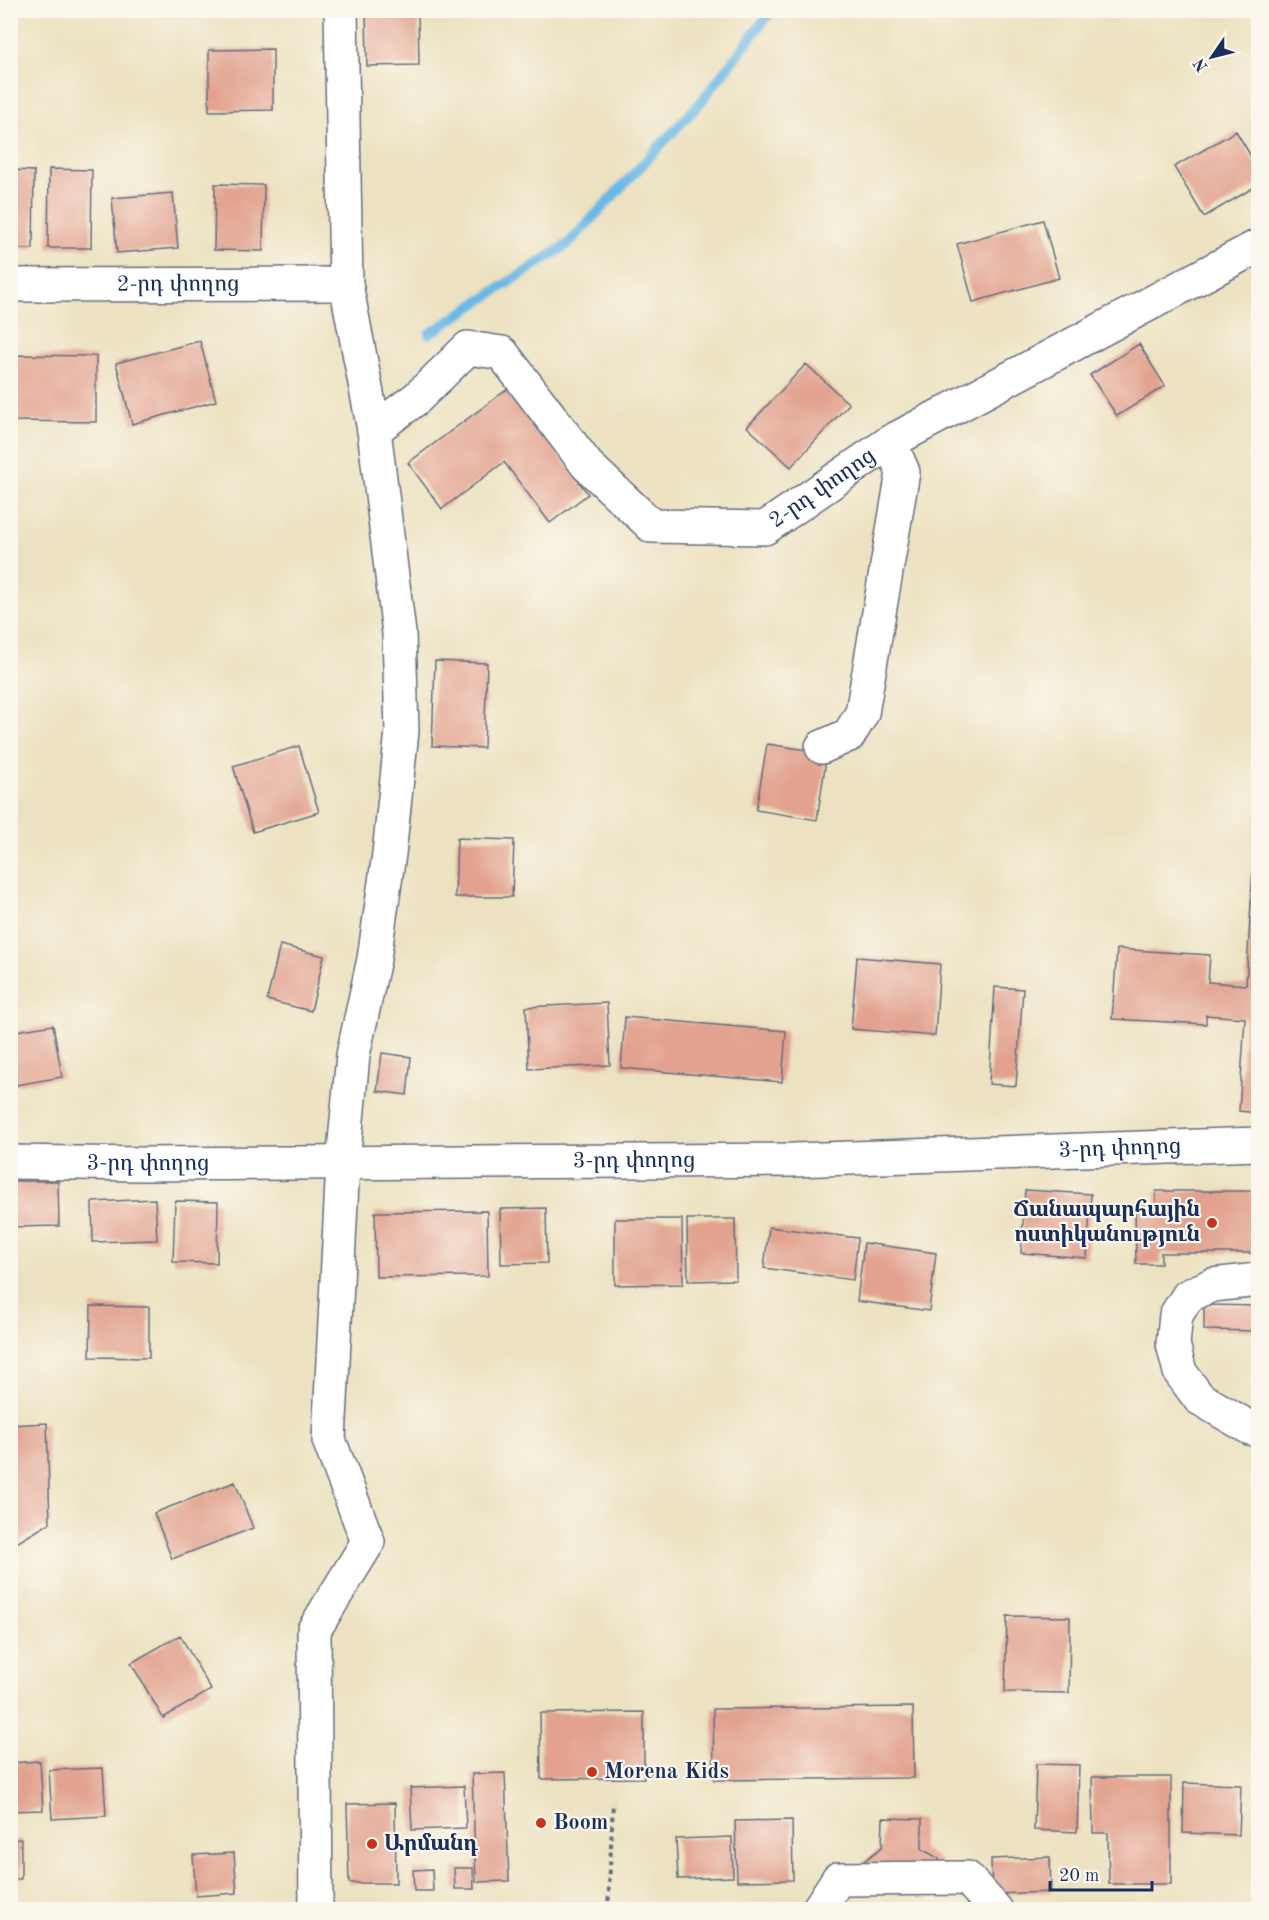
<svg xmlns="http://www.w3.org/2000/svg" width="1269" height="1920" viewBox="0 0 1269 1920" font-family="'Old Standard TT','Noto Serif Armenian',serif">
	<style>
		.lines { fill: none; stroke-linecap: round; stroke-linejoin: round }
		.stream { stroke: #6bb8e5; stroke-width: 10 }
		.building { fill: #e2a28f }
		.minor-casing { stroke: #646d80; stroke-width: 36 }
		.path { stroke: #646d80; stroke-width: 4; stroke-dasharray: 4.5 4.5; stroke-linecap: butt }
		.minor { stroke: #fff; stroke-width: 33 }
		.poi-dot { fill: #c8321e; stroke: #fbf7ec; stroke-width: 2 }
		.labels { text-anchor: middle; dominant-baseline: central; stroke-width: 4.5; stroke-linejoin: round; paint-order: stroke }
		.street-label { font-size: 22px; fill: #1b2f5e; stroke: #fbf7ec }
		.poi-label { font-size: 22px; font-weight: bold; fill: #1b2f5e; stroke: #fbf7ec; text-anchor: start }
	</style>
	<rect width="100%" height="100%" fill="#fbf7ec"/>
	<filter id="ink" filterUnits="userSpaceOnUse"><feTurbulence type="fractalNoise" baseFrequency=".0167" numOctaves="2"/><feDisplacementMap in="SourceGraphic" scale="12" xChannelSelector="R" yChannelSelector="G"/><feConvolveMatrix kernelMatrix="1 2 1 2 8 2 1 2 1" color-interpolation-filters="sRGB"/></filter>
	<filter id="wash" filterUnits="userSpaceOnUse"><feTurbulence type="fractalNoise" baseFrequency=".008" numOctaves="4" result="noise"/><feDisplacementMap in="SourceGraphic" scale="24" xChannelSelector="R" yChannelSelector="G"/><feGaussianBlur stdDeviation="1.35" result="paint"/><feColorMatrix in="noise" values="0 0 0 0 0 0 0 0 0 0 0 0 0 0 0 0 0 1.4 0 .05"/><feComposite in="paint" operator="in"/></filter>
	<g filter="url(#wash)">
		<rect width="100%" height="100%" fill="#ece1c0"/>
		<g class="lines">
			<path class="stream" d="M429 334 568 244 700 103 772 10"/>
		</g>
		<g id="blocks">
			<path class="building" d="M366 10H418L419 65 367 66Z
				M273 49V110L209 111V50Z
				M1236 131 1258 168V185L1204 217 1174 167Z
				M49 169 92 170 91 248H48Z
				M10 170 34 171 33 249H10Z
				M215 184 264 185 263 251 214 250Z
				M173 193 178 248 117 253 112 198Z
				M1043 220 1059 278 973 302 957 244Z
				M200 341 216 401 132 424 116 363Z
				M1139 344 1165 386 1117 416 1090 375Z
				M10 355 96 356V422L10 421Z
				M806 364 849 404 791 467 747 427Z
				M509 388 588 494 550 523 504 462 442 509 408 463Z
				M435 661 487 663 484 748 432 746Z
				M767 744 827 753 817 820 756 810Z
				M299 746 319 812 253 832 233 766Z
				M1256 819H1258V1113L1239 1111 1245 1018 1206 1015V1024L1112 1019 1117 949 1210 955 1208 982 1246 985Z
				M457 838 514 840 512 897H455Z
				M280 945 324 956 311 1011 267 1000Z
				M857 957 940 964 935 1036 851 1029Z
				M995 987 1023 989 1016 1086 989 1084Z
				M607 1003 610 1065 529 1069 526 1007Z
				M625 1017 786 1031 782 1082 621 1068Z
				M53 1025 62 1077 10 1086V1032Z
				M382 1053 411 1057 407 1095 377 1091Z
				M10 1181H58L59 1226 10 1227Z
				M1025 1190 1091 1194 1087 1258 1021 1253Z
				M1156 1191H1258V1253H1161V1264H1136L1135 1205H1156Z
				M155 1199 157 1240 93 1242 92 1202Z
				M175 1201 218 1202 217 1263 173 1262Z
				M546 1208 547 1263 501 1264 500 1209Z
				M487 1211 488 1276 376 1277 375 1212Z
				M615 1219H682L683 1284 615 1285Z
				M687 1219H735L736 1280 688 1281Z
				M769 1227 858 1238 853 1280 764 1268Z
				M864 1243 936 1253 929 1311 857 1301Z
				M1204 1305 1258 1306V1331L1204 1330Z
				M91 1306 149 1307V1358L90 1357Z
				M47 1423 50 1523 10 1547V1425Z
				M235 1482 253 1528 172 1559 154 1513Z
				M1007 1616 1070 1617 1069 1693 1005 1692Z
				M180 1635 211 1690 163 1718 131 1663Z
				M913 1707 914 1778 714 1780 713 1709Z
				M644 1712V1778L541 1779 540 1713Z
				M40 1761 43 1810 10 1811V1763Z
				M1036 1764 1079 1765 1077 1832 1034 1830Z
				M103 1768 106 1816 52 1819 49 1770Z
				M505 1773 509 1881 476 1882 472 1774Z
				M1092 1777H1171V1884H1109L1108 1833H1093Z
				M1184 1783 1241 1785 1239 1835 1183 1833Z
				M464 1786 466 1828 412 1830 410 1788Z
				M395 1803 396 1883H349L347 1804Z
				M883 1818 922 1819V1849L938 1858 944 1867 860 1871 863 1862 882 1847Z
				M792 1820 793 1880 737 1881 735 1821Z
				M732 1837 733 1877 678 1879 676 1839Z
				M21 1839V1879H10V1840Z
				M234 1853 237 1893 196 1896 193 1855Z
				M1050 1857 1051 1892 992 1894 991 1859Z
				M454 1868H473L474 1889H455Z
				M432 1869 433 1891H414L413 1870Z"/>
		</g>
	</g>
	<g filter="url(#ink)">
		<use href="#blocks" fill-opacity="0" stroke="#646d80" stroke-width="1.5"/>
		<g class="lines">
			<defs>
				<g id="minor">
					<path id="s1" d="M10 285 346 284"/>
					<path id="s2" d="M374 430 417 398 468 348 502 353 587 465 652 526 765 528 890 442 1258 246"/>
					<path d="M822 747 849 735 862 713 903 472 890 442"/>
					<path id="s3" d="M10 1162 142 1164 793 1160 1258 1144"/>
					<path d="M1258 1280 1212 1285 1188 1296 1176 1315 1173 1344 1180 1372 1199 1398 1250 1428 1258 1430"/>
					<path d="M316 1910 314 1630 368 1542 329 1440 343 1163 353 1055 374 959 389 854 402 731 399 633 374 430 346 284 341 10"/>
					<path d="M818 1910 838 1879 967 1878 996 1910"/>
				</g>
			</defs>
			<use href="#minor" class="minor-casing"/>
			<path class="path" d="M608 1910 613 1802"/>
			<use href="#minor" class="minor"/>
		</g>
	</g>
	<g class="poi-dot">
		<circle cx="1212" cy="1223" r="6"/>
		<circle cx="592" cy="1772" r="6"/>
		<circle cx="541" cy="1823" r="6"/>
		<circle cx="372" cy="1844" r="6"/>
	</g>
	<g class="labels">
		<g class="street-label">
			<text stroke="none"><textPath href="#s1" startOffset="168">2-րդ փողոց</textPath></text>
			<text stroke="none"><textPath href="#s2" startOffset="572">2-րդ փողոց</textPath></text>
			<text stroke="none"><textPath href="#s3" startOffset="1110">3-րդ փողոց</textPath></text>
			<text stroke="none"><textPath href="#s3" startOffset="624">3-րդ փողոց</textPath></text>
			<text stroke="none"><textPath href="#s3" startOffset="138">3-րդ փողոց</textPath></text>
		</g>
		<g class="poi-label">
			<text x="1200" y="1210" text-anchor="end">Ճանապարհային<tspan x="1200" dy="25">ոստիկանություն</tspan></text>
			<text x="604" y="1772">Morena Kids</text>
			<text x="553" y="1823">Boom</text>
			<text x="384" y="1844">Արմանդ</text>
		</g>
	</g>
	<rect width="1269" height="1920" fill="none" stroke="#fbf7ec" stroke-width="36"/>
	<g transform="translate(1212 57) rotate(235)" stroke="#fbf7ec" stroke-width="4.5" paint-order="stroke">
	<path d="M0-4.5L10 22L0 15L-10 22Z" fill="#1b2f5e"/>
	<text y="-9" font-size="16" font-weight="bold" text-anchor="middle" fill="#1b2f5e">N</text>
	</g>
	<path d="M1050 1881v9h102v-9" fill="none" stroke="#1b2f5e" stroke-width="3"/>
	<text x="1059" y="1881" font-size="18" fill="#1b2f5e" stroke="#fbf7ec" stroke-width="4.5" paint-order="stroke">20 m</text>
</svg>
